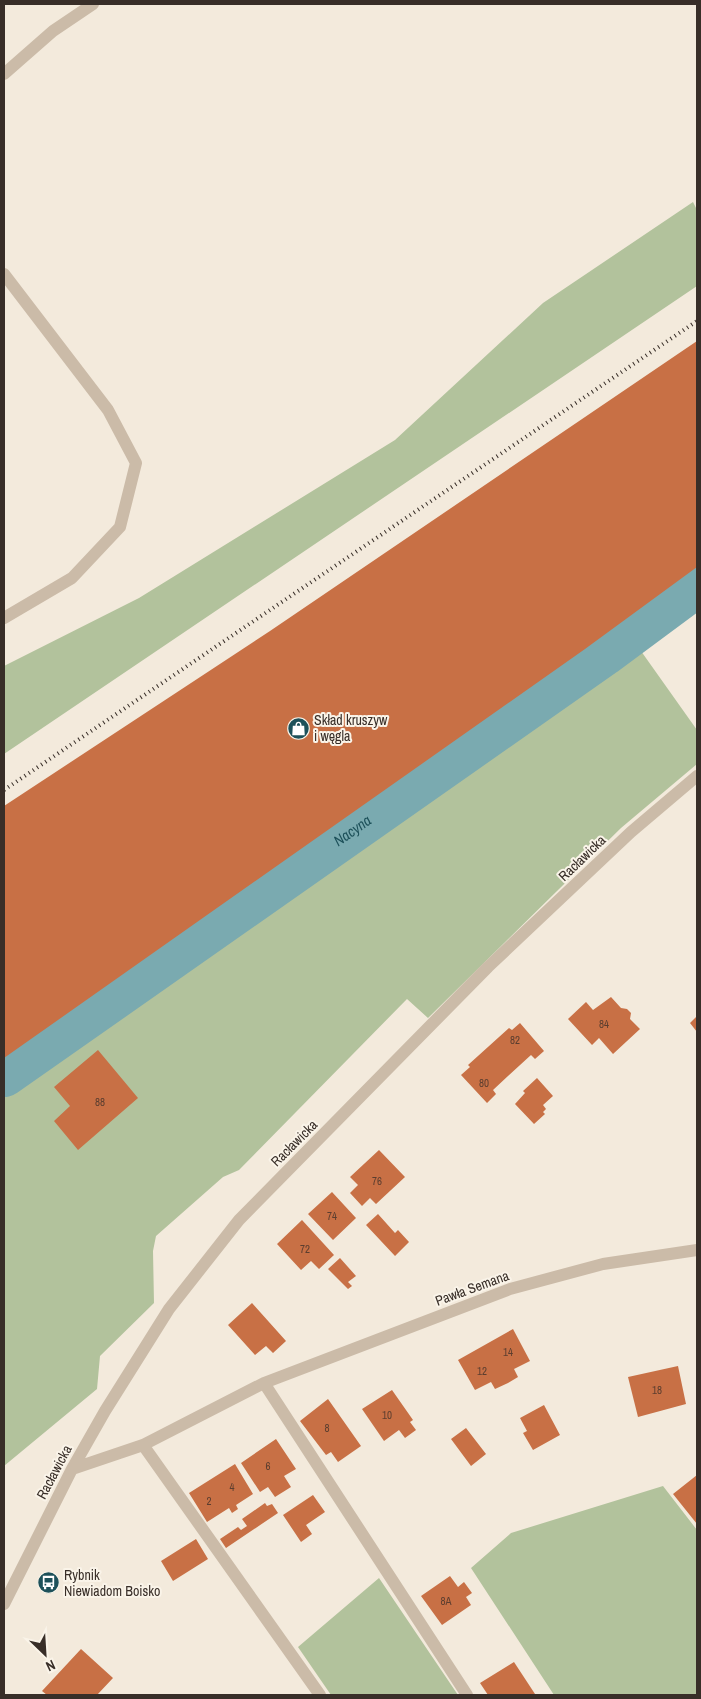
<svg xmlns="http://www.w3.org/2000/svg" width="701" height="1699" viewBox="0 0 701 1699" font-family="'Archivo Narrow',sans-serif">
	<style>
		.green { fill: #b2c29c }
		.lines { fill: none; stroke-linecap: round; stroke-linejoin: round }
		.river { stroke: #7aaab0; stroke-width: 46 }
		.building { fill: #c87045 }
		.minor { stroke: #cbbba8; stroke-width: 12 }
		.rail { stroke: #382e28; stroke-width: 4; stroke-dasharray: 1 4; stroke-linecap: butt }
		.labels { text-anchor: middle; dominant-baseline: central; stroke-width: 4; stroke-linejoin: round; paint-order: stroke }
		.number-label { font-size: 11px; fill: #5c3e2f }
		.poi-label { font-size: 14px; fill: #382e28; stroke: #faf4e9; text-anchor: start }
		.street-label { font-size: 14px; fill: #382e28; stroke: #faf4e9 }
		.water-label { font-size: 15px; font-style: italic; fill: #1d515a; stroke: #faf4e9 }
	</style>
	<rect width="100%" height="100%" fill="#f3eadc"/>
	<path class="green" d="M693 202 697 210V286L4 754V666L139 598 395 440 543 303Z
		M636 644 697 730V764L621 828 428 1018 407 999 239 1170 223 1177 156 1236 153 1251 154 1303 100 1356 97 1389 4 1466V1084L337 862Z
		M663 1486 697 1530V1695H554L471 1568 511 1533Z
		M379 1578 458 1695H331L298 1647Z"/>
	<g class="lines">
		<path class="river" id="s1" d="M4 1074 604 653 697 584"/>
	</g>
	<path class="building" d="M697 341V567L585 649 4 1058V806L270 631Z
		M611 997 621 1008 627 1009 631 1013 630 1019 640 1029 613 1054 599 1038 592 1045 568 1019 586 1002 593 1010Z
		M697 1016V1032L690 1023Z
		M520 1023 544 1051 535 1059 531 1055 508 1076 493 1090 496 1094 487 1103 461 1075 470 1067 468 1065 509 1028 512 1030Z
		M98 1050 138 1098 78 1150 54 1121 70 1106 54 1087Z
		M537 1078 553 1096 543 1105 546 1109 543 1112 545 1114 534 1124 515 1104 525 1093 523 1091Z
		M379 1150 405 1177 376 1204 370 1198 362 1206 350 1193 358 1185 350 1177Z
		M332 1192 356 1218 333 1240 308 1214Z
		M378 1214 395 1233 398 1230 409 1242 395 1256 366 1225Z
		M302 1220 334 1255 319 1269 311 1261 301 1270 277 1244Z
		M340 1258 356 1276 348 1282 352 1286 348 1289 328 1269Z
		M252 1303 286 1341 273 1353 266 1346 255 1355 228 1325Z
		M513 1329 530 1361 514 1369 518 1377 508 1383 495 1389 491 1382 475 1390 458 1360Z
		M678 1366 686 1404 638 1417 628 1377Z
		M392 1390 413 1420 410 1422 416 1430 405 1438 399 1430 384 1441 362 1409Z
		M328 1399 361 1446 338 1462 331 1452 326 1455 300 1421Z
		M544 1405 560 1435 533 1450 523 1433 527 1431 520 1418Z
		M466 1428 486 1454 471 1466 451 1439Z
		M276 1439 296 1469 284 1476 291 1487 275 1497 268 1487 260 1492 241 1463Z
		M235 1464 253 1494 236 1505 238 1509 232 1513 229 1508 207 1522 189 1493Z
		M697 1475V1524L673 1494Z
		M313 1495 325 1512 306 1525 312 1534 301 1542 283 1515Z
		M265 1503 267 1506 272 1504 278 1513 226 1548 220 1539 238 1527 241 1530 247 1526 242 1519Z
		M196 1539 208 1559 173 1581 161 1561Z
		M450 1576 458 1587 464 1582 472 1593 466 1597 471 1605 442 1625 421 1596Z
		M81 1649 113 1678 97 1695H47L42 1691Z
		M514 1662 535 1694 488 1695 480 1683Z"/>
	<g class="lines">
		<path class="minor" d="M4 74 53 31 93 4
			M4 274 108 410 136 463 120 527 72 578 4 618
			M264 1383 467 1695
			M143 1445 320 1695
			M72 1469 143 1445 264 1383 510 1289 603 1264 697 1250
			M4 1604 72 1469 105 1411 169 1309 239 1220 488 967 631 832 697 776"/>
		<path class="rail" d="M4 790 697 321"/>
	</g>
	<defs>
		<symbol id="shop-disc" viewBox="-11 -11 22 22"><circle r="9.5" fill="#1d515a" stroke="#faf4e9"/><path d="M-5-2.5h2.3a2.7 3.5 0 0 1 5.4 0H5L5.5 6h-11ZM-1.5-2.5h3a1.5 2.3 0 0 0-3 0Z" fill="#fff"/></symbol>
		<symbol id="bus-disc" viewBox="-11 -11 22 22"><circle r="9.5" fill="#1d515a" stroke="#faf4e9"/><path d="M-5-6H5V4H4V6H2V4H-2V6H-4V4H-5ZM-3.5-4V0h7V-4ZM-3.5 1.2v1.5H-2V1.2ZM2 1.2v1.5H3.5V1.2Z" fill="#fff"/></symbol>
	</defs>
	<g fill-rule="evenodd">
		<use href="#shop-disc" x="286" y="716" width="25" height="25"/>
		<use href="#bus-disc" x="36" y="1570" width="25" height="25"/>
	</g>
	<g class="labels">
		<g class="number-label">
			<text x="604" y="1024">84</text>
			<text x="515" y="1040">82</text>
			<text x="484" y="1083">80</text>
			<text x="100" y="1102">88</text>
			<text x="377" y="1181">76</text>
			<text x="332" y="1216">74</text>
			<text x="305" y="1249">72</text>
			<text x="508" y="1352">14</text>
			<text x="482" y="1371">12</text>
			<text x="657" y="1390">18</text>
			<text x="387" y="1415">10</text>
			<text x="327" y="1428">8</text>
			<text x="268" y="1466">6</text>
			<text x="232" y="1487">4</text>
			<text x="209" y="1501">2</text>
			<text x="446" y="1601">8A</text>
		</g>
		<g class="poi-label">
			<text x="314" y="720">Skład kruszyw<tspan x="314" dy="16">i węgla</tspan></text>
			<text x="64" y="1575">Rybnik<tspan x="64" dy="16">Niewiadom Boisko</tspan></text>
		</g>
		<g class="street-label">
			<text transform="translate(582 858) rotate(-44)">Racławicka</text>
			<text transform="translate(294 1143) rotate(-45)">Racławicka</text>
			<text transform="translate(472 1288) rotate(-20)">Pawła Semana</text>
			<text transform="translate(54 1472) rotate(-62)">Racławicka</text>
		</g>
		<g class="water-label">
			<text stroke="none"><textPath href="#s1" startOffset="425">Nacyna</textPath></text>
		</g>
	</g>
	<rect width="701" height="1699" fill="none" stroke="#382e28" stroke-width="10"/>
	<g transform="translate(45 1654) rotate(155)" stroke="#faf4e9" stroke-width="4" paint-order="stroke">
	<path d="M0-4L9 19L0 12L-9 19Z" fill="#382e28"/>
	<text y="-8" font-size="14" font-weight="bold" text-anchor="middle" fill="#382e28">N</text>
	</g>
</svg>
